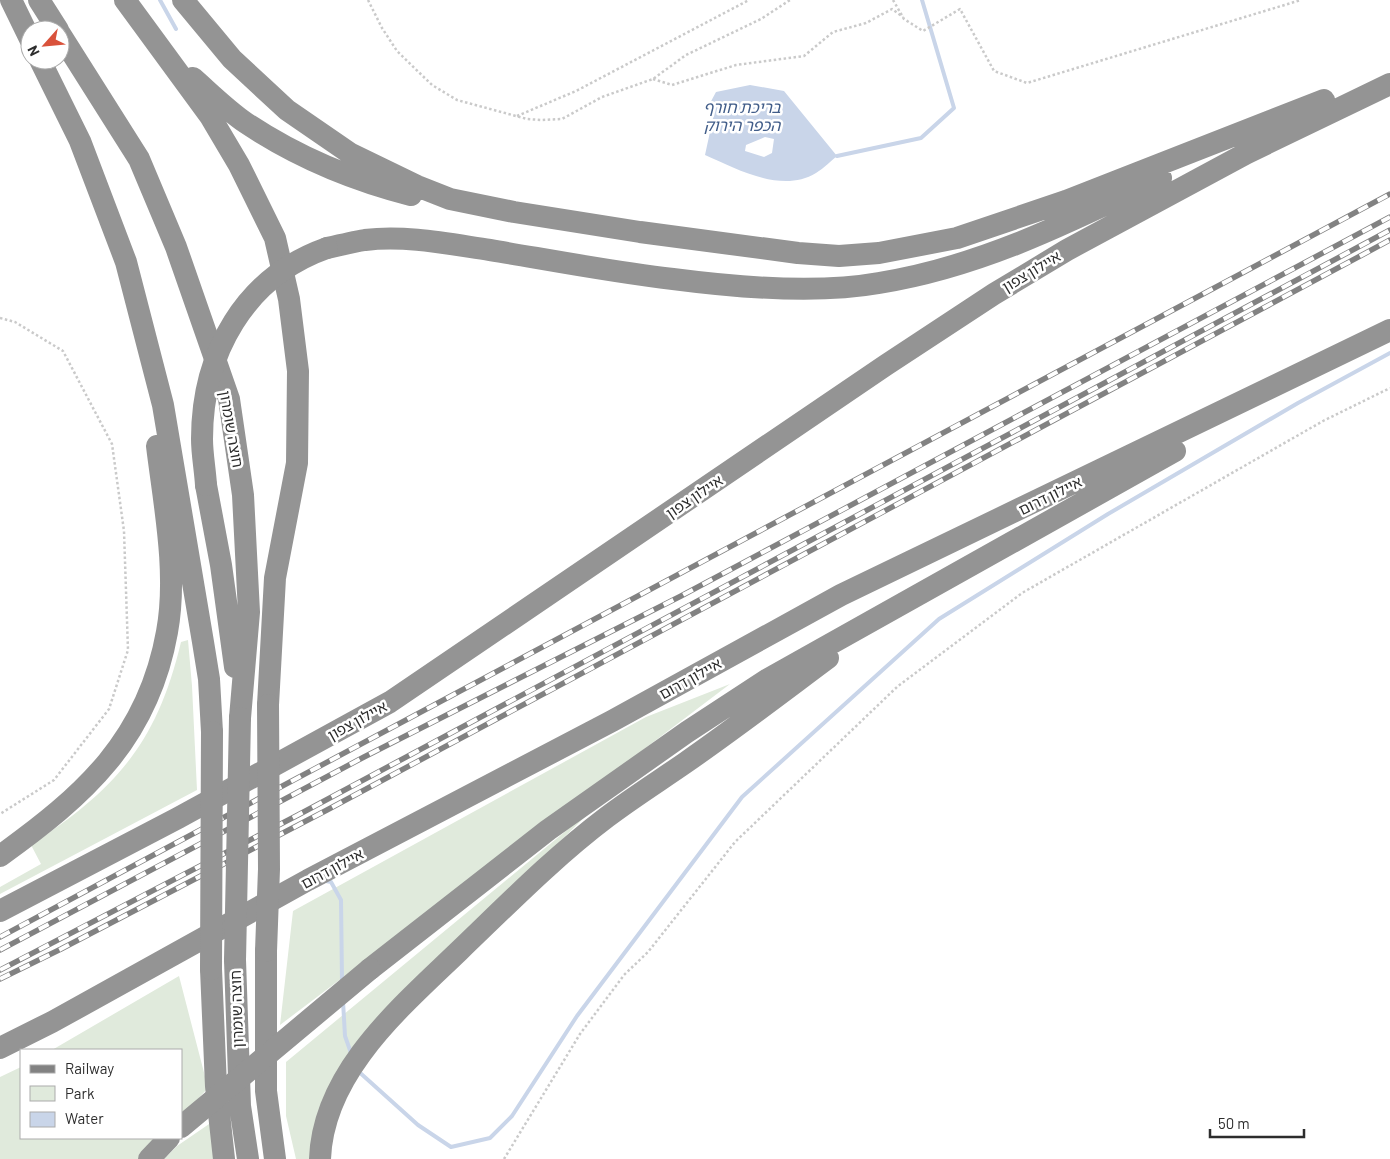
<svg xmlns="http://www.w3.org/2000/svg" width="1390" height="1159" viewBox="0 0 1390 1159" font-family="Barlow,'Noto Sans Hebrew',sans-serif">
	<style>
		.green { fill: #e0eadc }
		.water { fill: #c9d5e9; fill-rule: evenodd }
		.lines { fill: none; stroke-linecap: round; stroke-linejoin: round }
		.stream { stroke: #c9d5e9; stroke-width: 4 }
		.path { stroke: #cacaca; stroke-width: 2.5; stroke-dasharray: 2.5 2.5; stroke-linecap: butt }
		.highway { stroke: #949494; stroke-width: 22 }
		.rail-casing { stroke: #828282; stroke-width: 5.5 }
		.rail { stroke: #fff; stroke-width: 4; stroke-dasharray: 11; stroke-linecap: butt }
		.highway-bridge { stroke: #949494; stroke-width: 22 }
		.labels { text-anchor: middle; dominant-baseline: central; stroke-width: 5; stroke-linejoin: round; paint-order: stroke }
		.street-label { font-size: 15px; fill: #2d2d2d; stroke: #fff }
		.water-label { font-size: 16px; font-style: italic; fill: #415d89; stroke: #fff }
	</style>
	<rect width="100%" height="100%" fill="#fff"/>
	<path class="green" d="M188 640 192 686 197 790 0 894V887L41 864 31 845C117 788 157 743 181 642Z
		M730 684 280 1025 293 911 646 717Z
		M596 806 408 991 310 1159H296L286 1116V1062Z
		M179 976 208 1088 181 1117V1050H52Z
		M21 1067V1138H159L139 1159H0V1077Z
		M212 1122 217 1159H164L177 1146Z"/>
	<path class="water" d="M750 85 784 91 837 156C831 161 824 168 816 173 782 194 737 169 705 155L713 118 709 105 716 92ZM765 137 774 139 772 153 764 157 745 151 746 145Z"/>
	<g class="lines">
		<path class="stream" d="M160 0 176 29
			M837 156 921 138 954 108 922 0
			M326 881 331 882 341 900 342 981
			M343 1001 345 1036 351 1053
			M358 1071 418 1125 451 1147 490 1138 512 1116 577 1016 742 797 939 619 1108 514 1298 403 1390 353"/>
		<path class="path" d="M368 0 382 28 397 51 432 85 457 100 527 119 542 120 562 119 602 97 653 79 686 55 761 19 790 0
			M893 0 904 19 923 31 960 9 994 71 1027 83 1301 0
			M653 79 672 85 736 65 804 56 833 32 866 23 892 9 903 17
			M517 116 576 91 749 0
			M0 318 15 322 63 351 112 444 124 531 128 650 109 709 54 780 0 814
			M504 1159 580 1034 624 975 648 952 735 842 898 686 1022 593 1323 421 1390 388"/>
		<path class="highway" d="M11 0 30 39
			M39 0 58 30
			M125 0 210 116 239 165 275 238 289 299 298 371 297 463 275 578 268 705
			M183 0 232 59 287 110 351 154 417 186 450 199 514 212 640 232 798 253 839 256 879 253 957 238 1066 201 1324 100
			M60 34 139 159 176 247 229 399 243 495 249 612 240 718
			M40 60 80 141 126 262 163 405 203 642 209 679 212 732
			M193 78C210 93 227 110 246 123 297 157 352 180 411 195
			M327 248C340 245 353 242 365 240 406 235 449 244 490 250 550 260 612 272 673 279 734 287 818 294 879 283 980 267 1070 222 1161 178
			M206 485 221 565 235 667
			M0 856C84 796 148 739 167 632 178 573 164 504 157 446
			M0 911 178 818 390 702 886 365 994 294 1067 250 1247 153 1390 84
			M266 951V1091L275 1159
			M235 960 240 1106 248 1159
			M211 969 216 1086 224 1159
			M370 969 548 830 687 732 768 679 1175 451
			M0 1048 52 1022 308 880 612 721 841 595 1390 330
			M149 1159 169 1138
			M320 1159C323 1072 401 1007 459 951 507 905 554 857 607 817 632 798 659 781 685 763 734 729 781 693 828 658"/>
		<defs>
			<path id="rail" d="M0 937 1390 194
				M0 950 364 757 681 596 1390 217
				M0 970 298 815 1390 230
				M0 979 61 949 327 810 1390 240"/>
		</defs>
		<use href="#rail" class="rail-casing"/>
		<use href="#rail" class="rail"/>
		<path class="highway-bridge" d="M206 485C205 469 202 454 202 439 202 353 245 277 327 248
			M266 951 269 869 268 705
			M235 960 240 718
			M211 969 212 732
			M181 1127 370 969"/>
	</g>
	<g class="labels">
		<g class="street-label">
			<text transform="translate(1031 271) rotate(-31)">איילון צפון</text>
			<text transform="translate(232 429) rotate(80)">חוצה שומרון</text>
			<text transform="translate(1050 495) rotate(-26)">איילון דרום</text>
			<text transform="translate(694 496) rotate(-34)">איילון צפון</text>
			<text transform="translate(690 678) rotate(-29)">איילון דרום</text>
			<text transform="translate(357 720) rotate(-29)">איילון צפון</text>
			<text transform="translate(332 868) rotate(-28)">איילון דרום</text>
			<text transform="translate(236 1009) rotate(-92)">חוצה שומרון</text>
		</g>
		<g class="water-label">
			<text x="742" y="106">בריכת חורף<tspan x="742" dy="18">הכפר הירוק</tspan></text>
		</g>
	</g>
	<rect x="20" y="1049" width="162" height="90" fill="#ffffff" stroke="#ababab"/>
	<rect x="30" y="1065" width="25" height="8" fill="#828282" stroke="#ababab"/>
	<text x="65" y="1074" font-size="15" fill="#2d2d2d">Railway</text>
	<rect x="30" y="1086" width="25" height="15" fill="#e0eadc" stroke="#ababab"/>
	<text x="65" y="1099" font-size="15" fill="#2d2d2d">Park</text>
	<rect x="30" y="1112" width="25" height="15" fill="#c9d5e9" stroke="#ababab"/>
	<text x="65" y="1124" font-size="15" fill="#2d2d2d">Water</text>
	<g transform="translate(45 45) rotate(243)"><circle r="24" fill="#ffffff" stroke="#ababab"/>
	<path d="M0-4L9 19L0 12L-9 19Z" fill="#d9523b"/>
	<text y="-8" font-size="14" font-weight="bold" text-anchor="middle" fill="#2d2d2d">N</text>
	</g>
	<path d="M1210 1129v8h94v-8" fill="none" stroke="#2d2d2d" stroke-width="2.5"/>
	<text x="1218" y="1129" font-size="15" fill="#2d2d2d" stroke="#ffffff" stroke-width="4" paint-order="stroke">50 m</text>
</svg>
